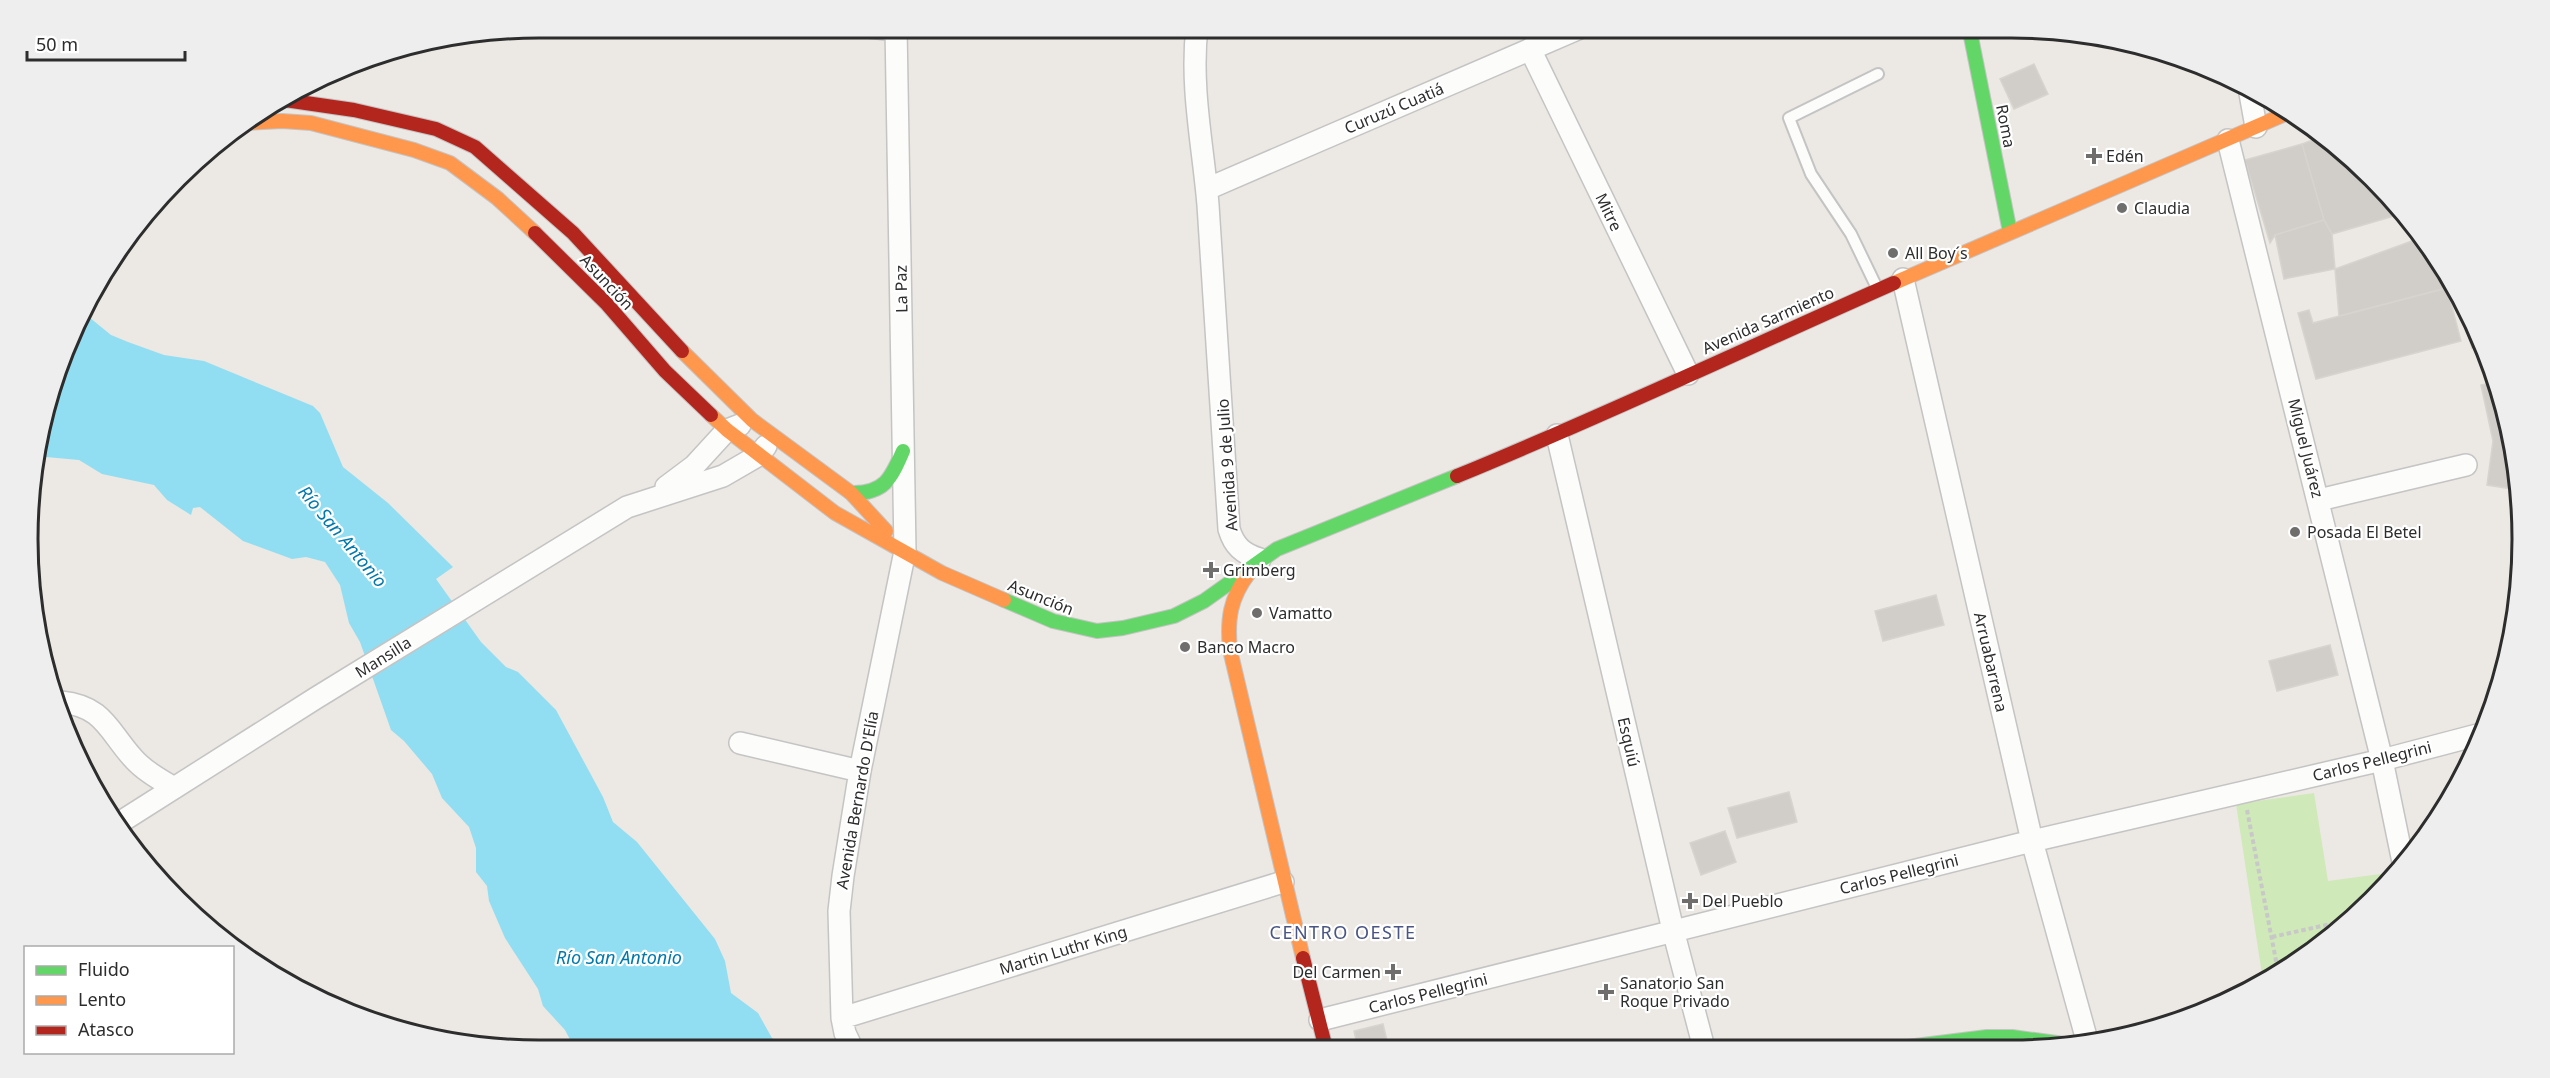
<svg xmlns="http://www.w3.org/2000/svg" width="2550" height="1078" viewBox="0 0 2550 1078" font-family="'Noto Sans',sans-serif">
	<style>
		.green { fill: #cfe9b9 }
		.water { fill: #91def2 }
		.building { fill: #d1ceca; stroke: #d7d4cf; stroke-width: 1.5 }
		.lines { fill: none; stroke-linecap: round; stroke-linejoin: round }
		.lane-casing { stroke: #c5c4c4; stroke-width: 14 }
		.street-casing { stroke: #c5c4c4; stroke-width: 24 }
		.fast-casing { stroke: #c5c4c4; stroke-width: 16 }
		.slow-casing { stroke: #c5c4c4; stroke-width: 16 }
		.jam-casing { stroke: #c5c4c4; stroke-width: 16 }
		.path { stroke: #c8c8c8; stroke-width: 4; stroke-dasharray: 4.5 3; stroke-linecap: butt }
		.lane { stroke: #fcfcfb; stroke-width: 10 }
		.street { stroke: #fcfcfb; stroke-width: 21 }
		.fast { stroke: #63d668; stroke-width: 14 }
		.slow { stroke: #ff974d; stroke-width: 14 }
		.jam { stroke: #b3261e; stroke-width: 14 }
		.poi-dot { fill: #706e6d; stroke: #fff; stroke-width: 2 }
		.labels { text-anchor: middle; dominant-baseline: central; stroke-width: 4.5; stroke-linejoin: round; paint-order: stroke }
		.street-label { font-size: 16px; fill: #2d2d2d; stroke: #fff }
		.poi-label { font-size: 16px; fill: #2d2d2d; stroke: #fff; text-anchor: start }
		.water-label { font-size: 18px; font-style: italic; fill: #0179ad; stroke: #fff }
		.neighbourhood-label { font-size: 18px; letter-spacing: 1.5px; fill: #495583; stroke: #fff }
		.rim { fill: none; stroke: #2d2d2d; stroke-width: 3 }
	</style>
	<rect width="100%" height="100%" fill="#ece8e3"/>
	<path class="green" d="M2314 793 2328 881 2388 873 2389 878 2348 924 2263 981 2236 804Z"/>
	<path class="water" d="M84 313 111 335 128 342 164 355 204 361 313 406 320 413 343 467 388 503 453 567 436 579 481 642 506 667 518 672 556 710 603 797 613 822 637 842 715 939 725 961 731 993 758 1013 772 1038 791 1050 576 1051 565 1030 543 1006 538 989 505 938 489 901 487 886 476 872V848L469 827 442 798 432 774 404 741 391 730 360 642 349 623 340 585 325 562 306 557 292 559 243 541 200 507 193 508 191 515 167 500 154 485 102 474 79 460 35 456 37 439Z"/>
	<path class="building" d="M2034 64 2048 94 2014 109 2000 79Z
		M2323 136 2349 154 2399 208 2401 214 2332 234 2324 220 2302 144Z
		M2302 144 2324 220 2275 235 2270 243 2245 160Z
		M2324 220 2332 234 2335 269 2284 279 2275 235Z
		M2423 237 2454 286 2339 316 2335 269Z
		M2447 288 2461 341 2316 379 2298 313 2309 310 2313 323Z
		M2472 316 2482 345 2472 348 2463 318Z
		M2496 382 2506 407 2519 490 2487 485 2493 441 2481 385Z
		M1936 595 1944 625 1883 641 1875 611Z
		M2330 645 2338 675 2277 691 2269 661Z
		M1789 792 1797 822 1737 838 1728 808Z
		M1725 831 1736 862 1701 875 1690 843Z
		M1383 1024 1389 1049H1358L1354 1031Z"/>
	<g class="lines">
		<defs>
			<path id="lane" d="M1878 74 1789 118 1811 174 1851 234 1878 290"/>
			<path id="street" d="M869 27 896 30
				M1197 27C1190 87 1203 145 1208 205 1216 313 1223 421 1229 529 1234 546 1243 554 1260 559
				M1530 49 1688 374
				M2249 88 2256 127
				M2228 140 2382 760 2403 862
				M1207 189 1582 27
				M1903 279 2032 841 2088 1044
				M1557 435 1673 930 1704 1048
				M666 487 694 466 727 430 740 425
				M2319 500 2466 465
				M61 702C103 706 108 730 132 757 143 770 159 779 174 788
				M740 743 860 771
				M119 823 316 698 627 507 723 476 759 455 766 446
				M842 1018 1283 882
				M1320 1020 2032 841 2382 760 2481 734
				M853 1050 845 1033 842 1018 839 911 843 876 860 771 905 551 896 27"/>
			<path id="fast" d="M1969 27 2010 232
				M851 493C884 494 891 479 903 451
				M1004 600 1053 621 1097 631 1123 628 1174 616 1204 601 1277 549 1457 476
				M1907 1047 1987 1037H2012L2079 1046"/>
			<path id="slow" d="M244 123 282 121 311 123 414 150 450 163 497 198 535 233
				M1894 283 2290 112
				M682 351 752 420 851 493 886 531
				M711 415 727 430 835 513 942 573 1004 600
				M1249 573C1230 598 1227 619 1230 650L1303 958"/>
			<path id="jam" d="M278 99 354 110 436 129 475 147 573 233 682 351
				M535 233 606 303 665 371 711 415
				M1457 476C1604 416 1749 347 1894 283
				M1303 958 1326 1049"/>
		</defs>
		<use href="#lane" class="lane-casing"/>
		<use href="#street" class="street-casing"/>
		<use href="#fast" class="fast-casing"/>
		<use href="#slow" class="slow-casing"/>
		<use href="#jam" class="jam-casing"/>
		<path class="path" d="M2247 810 2278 971
			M2272 937 2353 919"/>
		<use href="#lane" class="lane"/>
		<use href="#street" class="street"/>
		<use href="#fast" class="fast"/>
		<use href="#slow" class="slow"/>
		<use href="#jam" class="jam"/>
	</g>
	<g class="poi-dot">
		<path d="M2091 147h6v6h6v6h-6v6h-6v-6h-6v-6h6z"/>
		<circle cx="2122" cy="208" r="6"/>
		<circle cx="1893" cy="253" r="6"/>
		<circle cx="2295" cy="532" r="6"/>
		<path d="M1208 561h6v6h6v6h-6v6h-6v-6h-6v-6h6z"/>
		<circle cx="1257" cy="613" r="6"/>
		<circle cx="1185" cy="647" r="6"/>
		<path d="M1687 892h6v6h6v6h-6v6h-6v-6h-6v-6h6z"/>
		<path d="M1390 963h6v6h6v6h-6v6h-6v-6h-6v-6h6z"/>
		<path d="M1603 983h6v6h6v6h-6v6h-6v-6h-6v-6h6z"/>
	</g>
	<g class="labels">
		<g class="street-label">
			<text transform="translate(1394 108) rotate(-23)">Curuzú Cuatiá</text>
			<text transform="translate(2006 126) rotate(79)">Roma</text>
			<text transform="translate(1609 212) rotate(64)">Mitre</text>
			<text transform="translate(607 282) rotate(47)">Asunción</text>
			<text transform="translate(901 289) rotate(-91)">La Paz</text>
			<text transform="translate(1768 320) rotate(-24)">Avenida Sarmiento</text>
			<text transform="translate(2306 448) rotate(76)">Miguel Juárez</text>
			<text transform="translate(1227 465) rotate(-94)">Avenida 9 de Julio</text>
			<text transform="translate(1041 597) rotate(22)">Asunción</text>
			<text transform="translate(383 657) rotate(-32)">Mansilla</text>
			<text transform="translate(1991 662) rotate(77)">Arruabarrena</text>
			<text transform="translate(1629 742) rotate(77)">Esquiú</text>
			<text transform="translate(2372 761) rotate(-14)">Carlos Pellegrini</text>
			<text transform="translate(857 800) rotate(-80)">Avenida Bernardo D'Elía</text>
			<text transform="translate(1899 874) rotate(-14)">Carlos Pellegrini</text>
			<text transform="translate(1063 950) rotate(-17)">Martin Luthr King</text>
			<text transform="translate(1428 993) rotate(-14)">Carlos Pellegrini</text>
		</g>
		<g class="poi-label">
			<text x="2106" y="156">Edén</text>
			<text x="2134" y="208">Claudia</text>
			<text x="1905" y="253">All Boy´s</text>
			<text x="2307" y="532">Posada El Betel</text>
			<text x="1223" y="570">Grimberg</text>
			<text x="1269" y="613">Vamatto</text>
			<text x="1197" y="647">Banco Macro</text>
			<text x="1702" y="901">Del Pueblo</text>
			<text x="1381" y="972" text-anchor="end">Del Carmen</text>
			<text x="1620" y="983">Sanatorio San<tspan x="1620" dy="18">Roque Privado</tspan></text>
		</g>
		<g class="water-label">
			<text transform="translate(343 536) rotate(50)">Río San Antonio</text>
			<text x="619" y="957">Río San Antonio</text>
		</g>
		<g class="neighbourhood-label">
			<text x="1343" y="932">CENTRO OESTE</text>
		</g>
	</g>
	<path d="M0 0H2550V1078H0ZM539 38H2011A501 501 0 0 1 2512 539V539A501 501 0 0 1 2011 1040H539A501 501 0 0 1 38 539V539A501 501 0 0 1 539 38Z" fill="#eee" fill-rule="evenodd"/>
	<path class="rim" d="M539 38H2011A501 501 0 0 1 2512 539V539A501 501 0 0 1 2011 1040H539A501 501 0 0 1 38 539V539A501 501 0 0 1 539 38Z"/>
	<rect x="24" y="946" width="210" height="108" fill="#ffffff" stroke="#ababab" stroke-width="1.5"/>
	<rect x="36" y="966" width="30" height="9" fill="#63d668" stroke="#ababab" stroke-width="1.5"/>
	<text x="78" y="976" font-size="18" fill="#2d2d2d">Fluido</text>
	<rect x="36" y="996" width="30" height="9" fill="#ff974d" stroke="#ababab" stroke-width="1.5"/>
	<text x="78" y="1006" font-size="18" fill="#2d2d2d">Lento</text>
	<rect x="36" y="1026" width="30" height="9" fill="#b3261e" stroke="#ababab" stroke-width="1.5"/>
	<text x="78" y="1036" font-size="18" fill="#2d2d2d">Atasco</text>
	<path d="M27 51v9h158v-9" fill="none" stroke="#2d2d2d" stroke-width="3"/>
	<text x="36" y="51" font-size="18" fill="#2d2d2d" stroke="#ffffff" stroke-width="4.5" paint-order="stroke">50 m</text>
</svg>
